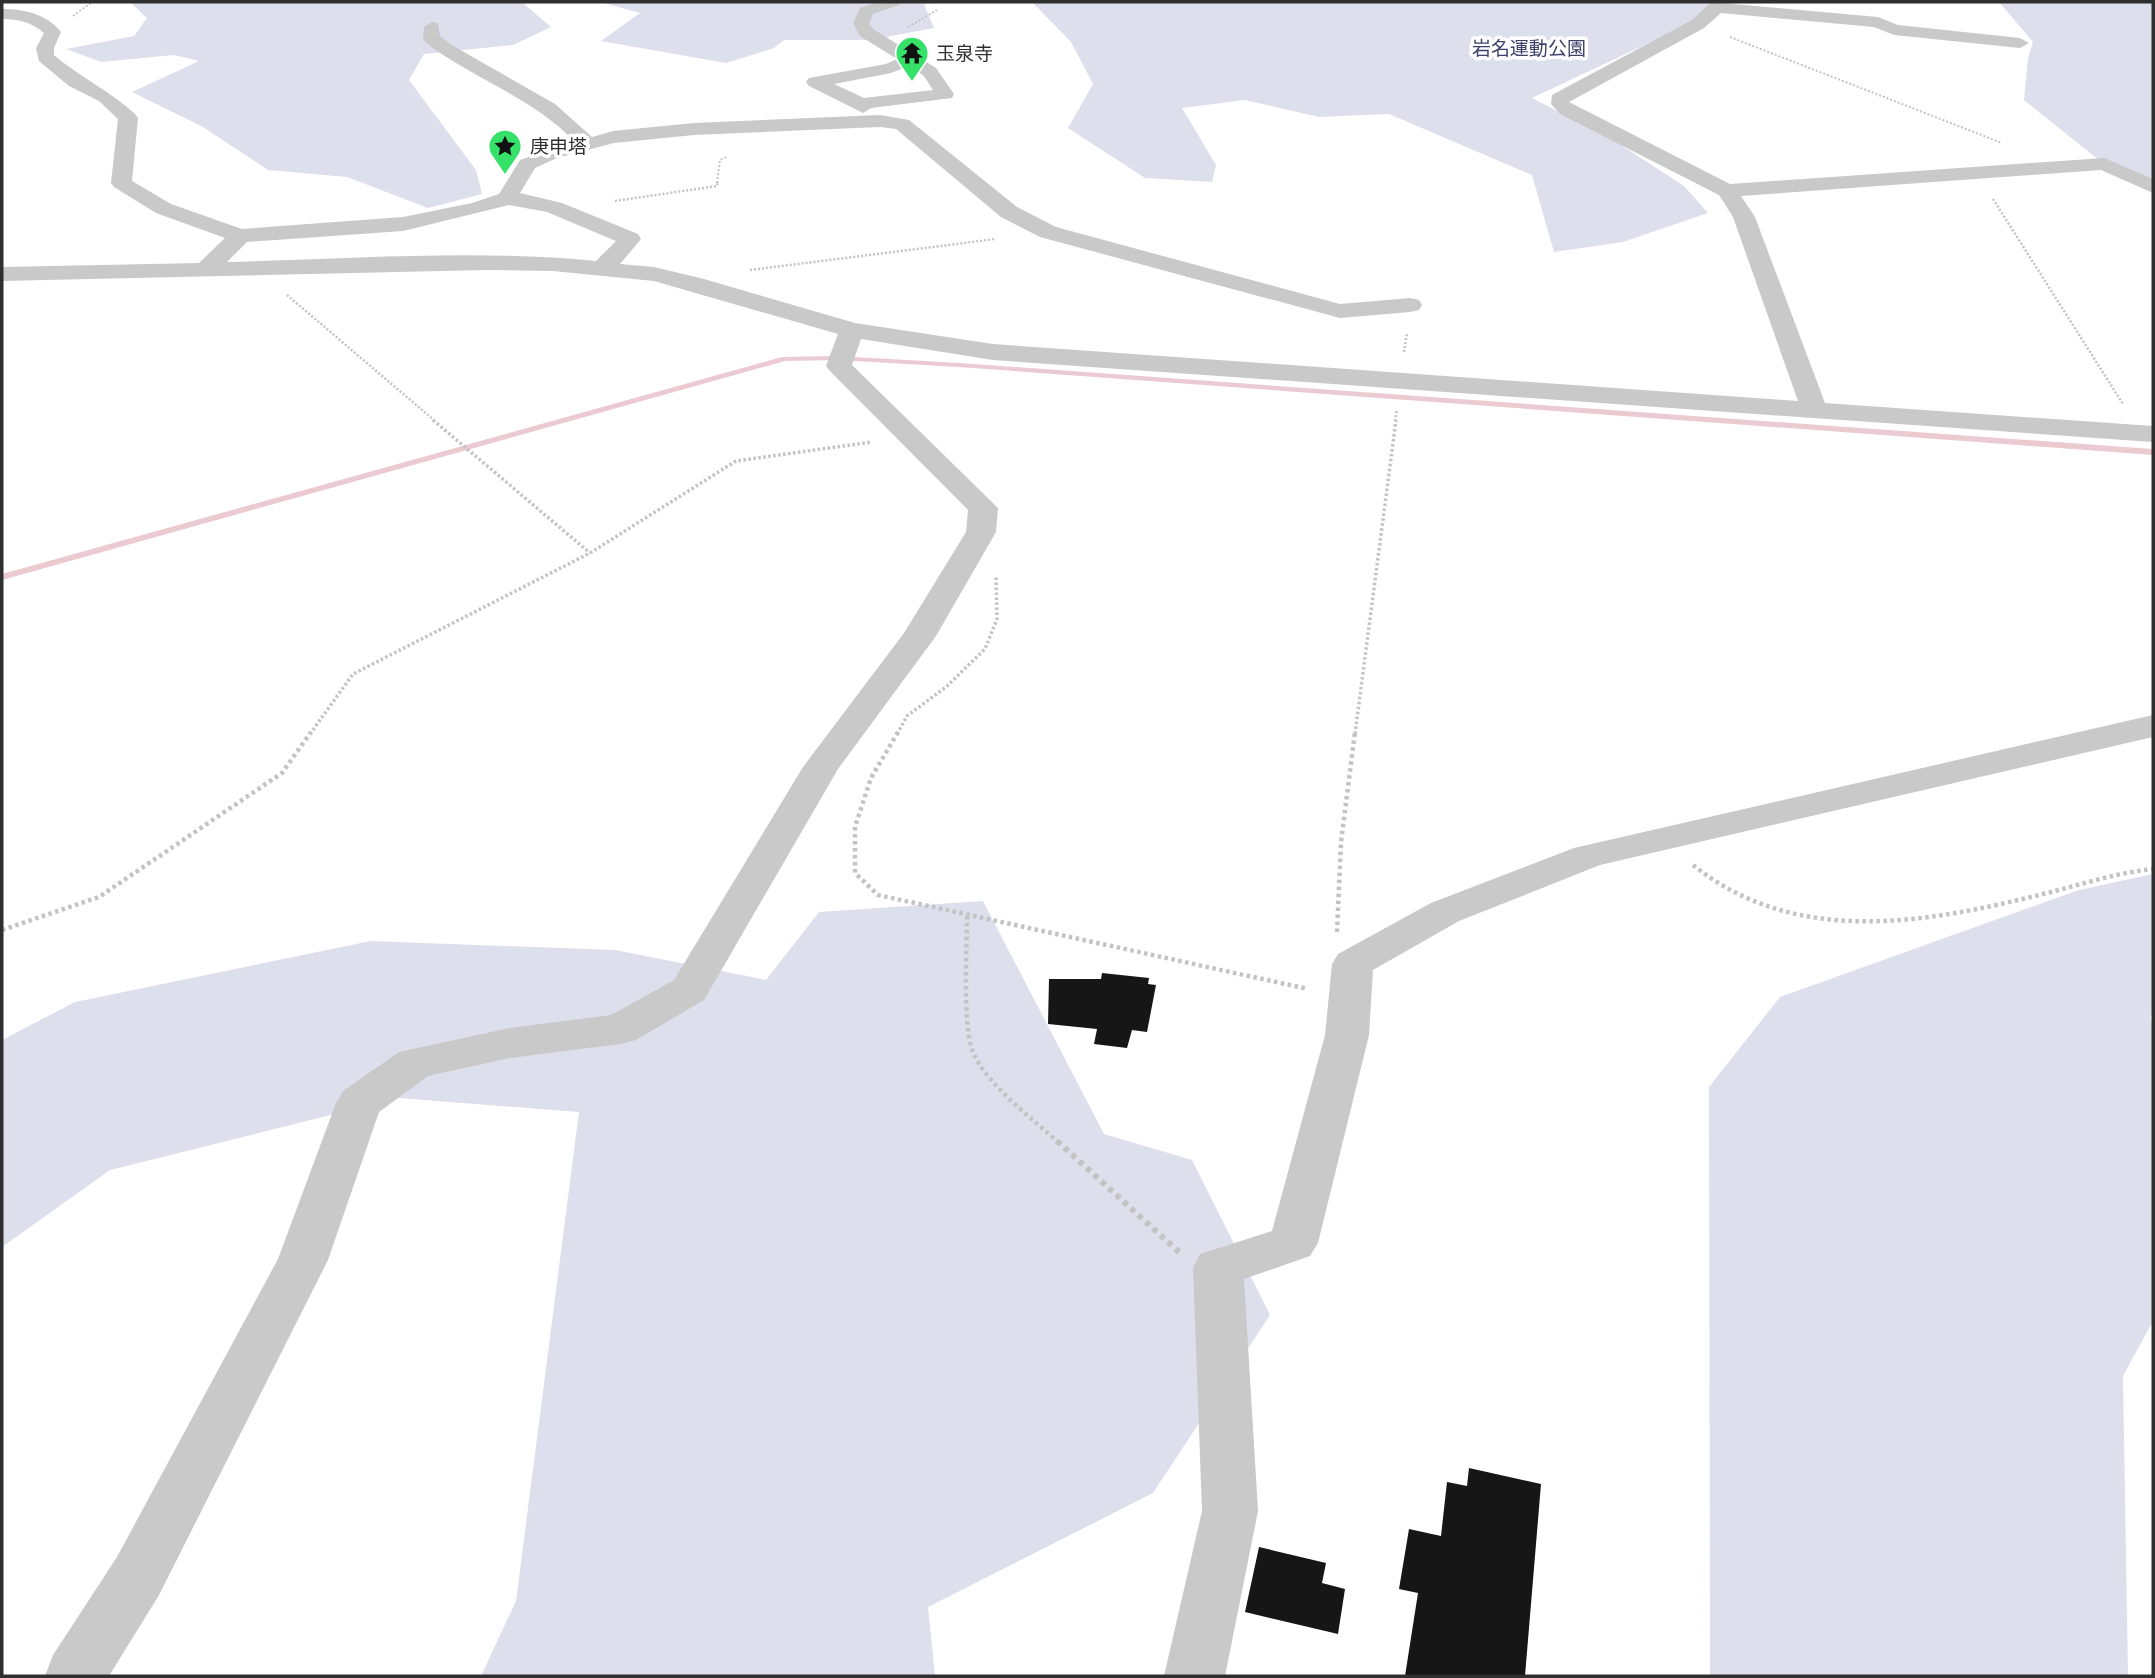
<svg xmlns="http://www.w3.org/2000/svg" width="2155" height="1678" viewBox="0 0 2155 1678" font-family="'Roboto Condensed','Noto Sans JP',sans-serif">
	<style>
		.green { fill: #dde0ec }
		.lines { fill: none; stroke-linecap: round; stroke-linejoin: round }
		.stream { fill: #ebcad2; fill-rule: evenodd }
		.building { fill: #161616 }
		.path-far4 { stroke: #c3c3c3; stroke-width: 2; stroke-dasharray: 2 2; stroke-linecap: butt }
		.path-far3 { stroke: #c3c3c3; stroke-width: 2.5; stroke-dasharray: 2 2; stroke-linecap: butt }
		.path-far2 { stroke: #c3c3c3; stroke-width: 3.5; stroke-dasharray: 2.5 2.5; stroke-linecap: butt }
		.path-far1 { stroke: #c3c3c3; stroke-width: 4.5; stroke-dasharray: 3.5 3.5; stroke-linecap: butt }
		.path { stroke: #c3c3c3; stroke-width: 6; stroke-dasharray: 5 5; stroke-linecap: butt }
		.minor { fill: #c9c9c9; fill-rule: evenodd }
		.labels { text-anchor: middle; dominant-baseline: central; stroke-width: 7; stroke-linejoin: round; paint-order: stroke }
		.far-park-label { font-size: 19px; fill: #3d426a; stroke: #fff }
		.far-poi-label { font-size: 19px; fill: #2f2f2f; stroke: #fff; text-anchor: start }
	</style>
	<rect width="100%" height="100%" fill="#fff"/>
	<path class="green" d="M130 2H535L524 4 551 27 513 45 424 54 409 80 476 170 482 194 428 208 347 177 268 170 203 127 132 92 199 61 174 55 101 62 66 49 134 36 147 18Z
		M600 2H950L924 4 934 28 870 40H784L774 48 726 63 601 41 640 13Z
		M1032 2H1736L1532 98 1615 141 1684 186 1708 213 1623 242 1554 252 1532 175 1389 114 1319 117 1245 100 1182 108 1216 165 1212 182 1145 178 1068 128 1093 84 1071 42Z
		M1999 2H2153V187L2104 164 2024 100 2028 58 2033 42Z
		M2153 874V1014L2150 1016 2153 1028V1321L2123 1376 2128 1676H1710L1709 1087 1780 997 2079 890Z
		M983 901 1104 1134 1192 1160 1270 1315 1153 1493 928 1607 935 1676H481L516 1601 579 1112 399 1098 110 1170 2 1247V1040L75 1002 371 941 615 950 766 980 819 912Z"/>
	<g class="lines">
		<path class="stream" d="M837 356 959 363 2153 449V455L959 367 837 360 785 361 2 580V574L782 357Z"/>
	</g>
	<path class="building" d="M1102 973 1149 978 1148 984 1156 985 1147 1032 1132 1030 1127 1048 1094 1044 1097 1029 1048 1024 1049 979H1101Z
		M1469 1468 1541 1484 1525 1676H1405L1418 1593 1399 1589 1409 1529 1441 1536 1447 1482 1467 1486Z
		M1259 1547 1326 1563 1322 1583 1345 1589 1338 1634 1245 1612Z"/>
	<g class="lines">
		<path class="path-far4" d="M73 16 92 2
			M908 27 937 10
			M1730 37 2002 143
			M717 183 720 160 727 157"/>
		<path class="path-far3" d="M1993 199 2123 404
			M615 201 717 186 718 181
			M750 270 995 239
			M287 295 435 421
			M1404 352 1407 333
			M1395 421 1397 409"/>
		<path class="path-far2" d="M433 420 590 553
			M310 734 353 674 590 553 736 461 872 442
			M897 734 907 716 946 687 985 649 997 619 996 575
			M1355 734 1396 420"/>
		<path class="path-far1" d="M898 732 871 778 855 827V873L878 895 1308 989
			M1693 865C1794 946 1922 924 2039 895 2077 886 2114 873 2153 869
			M967 916C967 947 962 1026 973 1052 986 1084 1034 1120 1059 1143
			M2 930 99 897 282 773 311 732
			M1337 932 1341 842 1355 732"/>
		<path class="path" d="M1057 1141 1179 1252"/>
		<path class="minor" d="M878 2H901L899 5 873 14 869 23 873 29 936 68 954 94 952 98 871 108 863 113 809 86 806 82 809 78 886 64 897 59 860 36 853 23 860 8ZM909 66 924 76 933 90 864 98 834 84 891 73Z
			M1711 2 1878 17 1898 25 2020 38 2029 43 2020 48 1894 35 1874 27 1721 13 1704 28 1569 102 1730 184 2104 158 2153 179V193L2101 170 1741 196 1755 217 1825 403 2153 426V442L993 360 861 339 852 365 998 508 996 532 936 636 838 769 704 1000 636 1040 621 1044 510 1058 428 1076 379 1112 328 1260 159 1595 109 1676H45L53 1655 117 1557 278 1259 336 1103 343 1091 399 1052 510 1028 611 1015 674 980 803 767 904 633 966 532 968 510 830 371 826 366 838 334 654 281 553 271 486 270 2 281V267L199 263 225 238 156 213 114 187 111 183 118 119 99 101 69 86 39 61 36 48 44 33C31 22 19 19 2 19V9C24 9 47 14 61 32L54 48V55C81 78 109 90 135 114L138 118 132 181 171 204 242 229 403 217 472 203 499 194 520 160 574 141C532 97 473 79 425 42L423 38 424 27 432 22 438 23 440 36 450 44 555 104 592 137 613 131 694 123 880 115 909 120 1017 207 1056 227 1340 304 1410 298 1419 300 1422 305 1419 310 1410 312 1340 318 1040 237 1001 217 896 129 880 127 694 135 614 143 557 158 535 168 520 193 562 203 638 234 641 239 620 264 654 267 704 279 855 323 993 344 1798 401 1733 217 1719 195 1560 114 1551 104 1552 95 1692 20ZM509 205 547 212 616 241 596 261C474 249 349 259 227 262L247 242 403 231Z
			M2153 715V737L1600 865 1459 921 1373 970 1369 1035 1318 1243 1310 1256 1244 1279 1258 1511 1225 1676H1164L1202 1511 1193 1268 1200 1254 1272 1231 1325 1035 1332 964 1338 954 1431 903 1574 848Z"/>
	</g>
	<defs>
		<symbol id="temple-pin" viewBox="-11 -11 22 30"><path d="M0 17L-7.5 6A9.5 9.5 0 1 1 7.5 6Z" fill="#36e169" stroke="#fff"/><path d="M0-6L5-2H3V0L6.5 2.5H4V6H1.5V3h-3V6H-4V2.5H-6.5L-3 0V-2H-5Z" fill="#111"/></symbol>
		<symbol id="sight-pin" viewBox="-11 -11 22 30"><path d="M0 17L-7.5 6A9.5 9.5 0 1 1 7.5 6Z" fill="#36e169" stroke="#fff"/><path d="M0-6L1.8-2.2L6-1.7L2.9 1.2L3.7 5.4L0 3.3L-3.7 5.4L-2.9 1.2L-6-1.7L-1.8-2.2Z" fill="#111"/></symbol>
	</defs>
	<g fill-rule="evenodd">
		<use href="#temple-pin" x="893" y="34" width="38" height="52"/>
		<use href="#sight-pin" x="486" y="127" width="38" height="52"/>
	</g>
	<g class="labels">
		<g class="far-park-label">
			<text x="1529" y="48">岩名運動公園</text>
		</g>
		<g class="far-poi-label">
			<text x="936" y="53">玉泉寺</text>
			<text x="530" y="146">庚申塔</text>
		</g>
	</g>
	<rect width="2155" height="1678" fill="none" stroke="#2f2f2f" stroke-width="7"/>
</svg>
